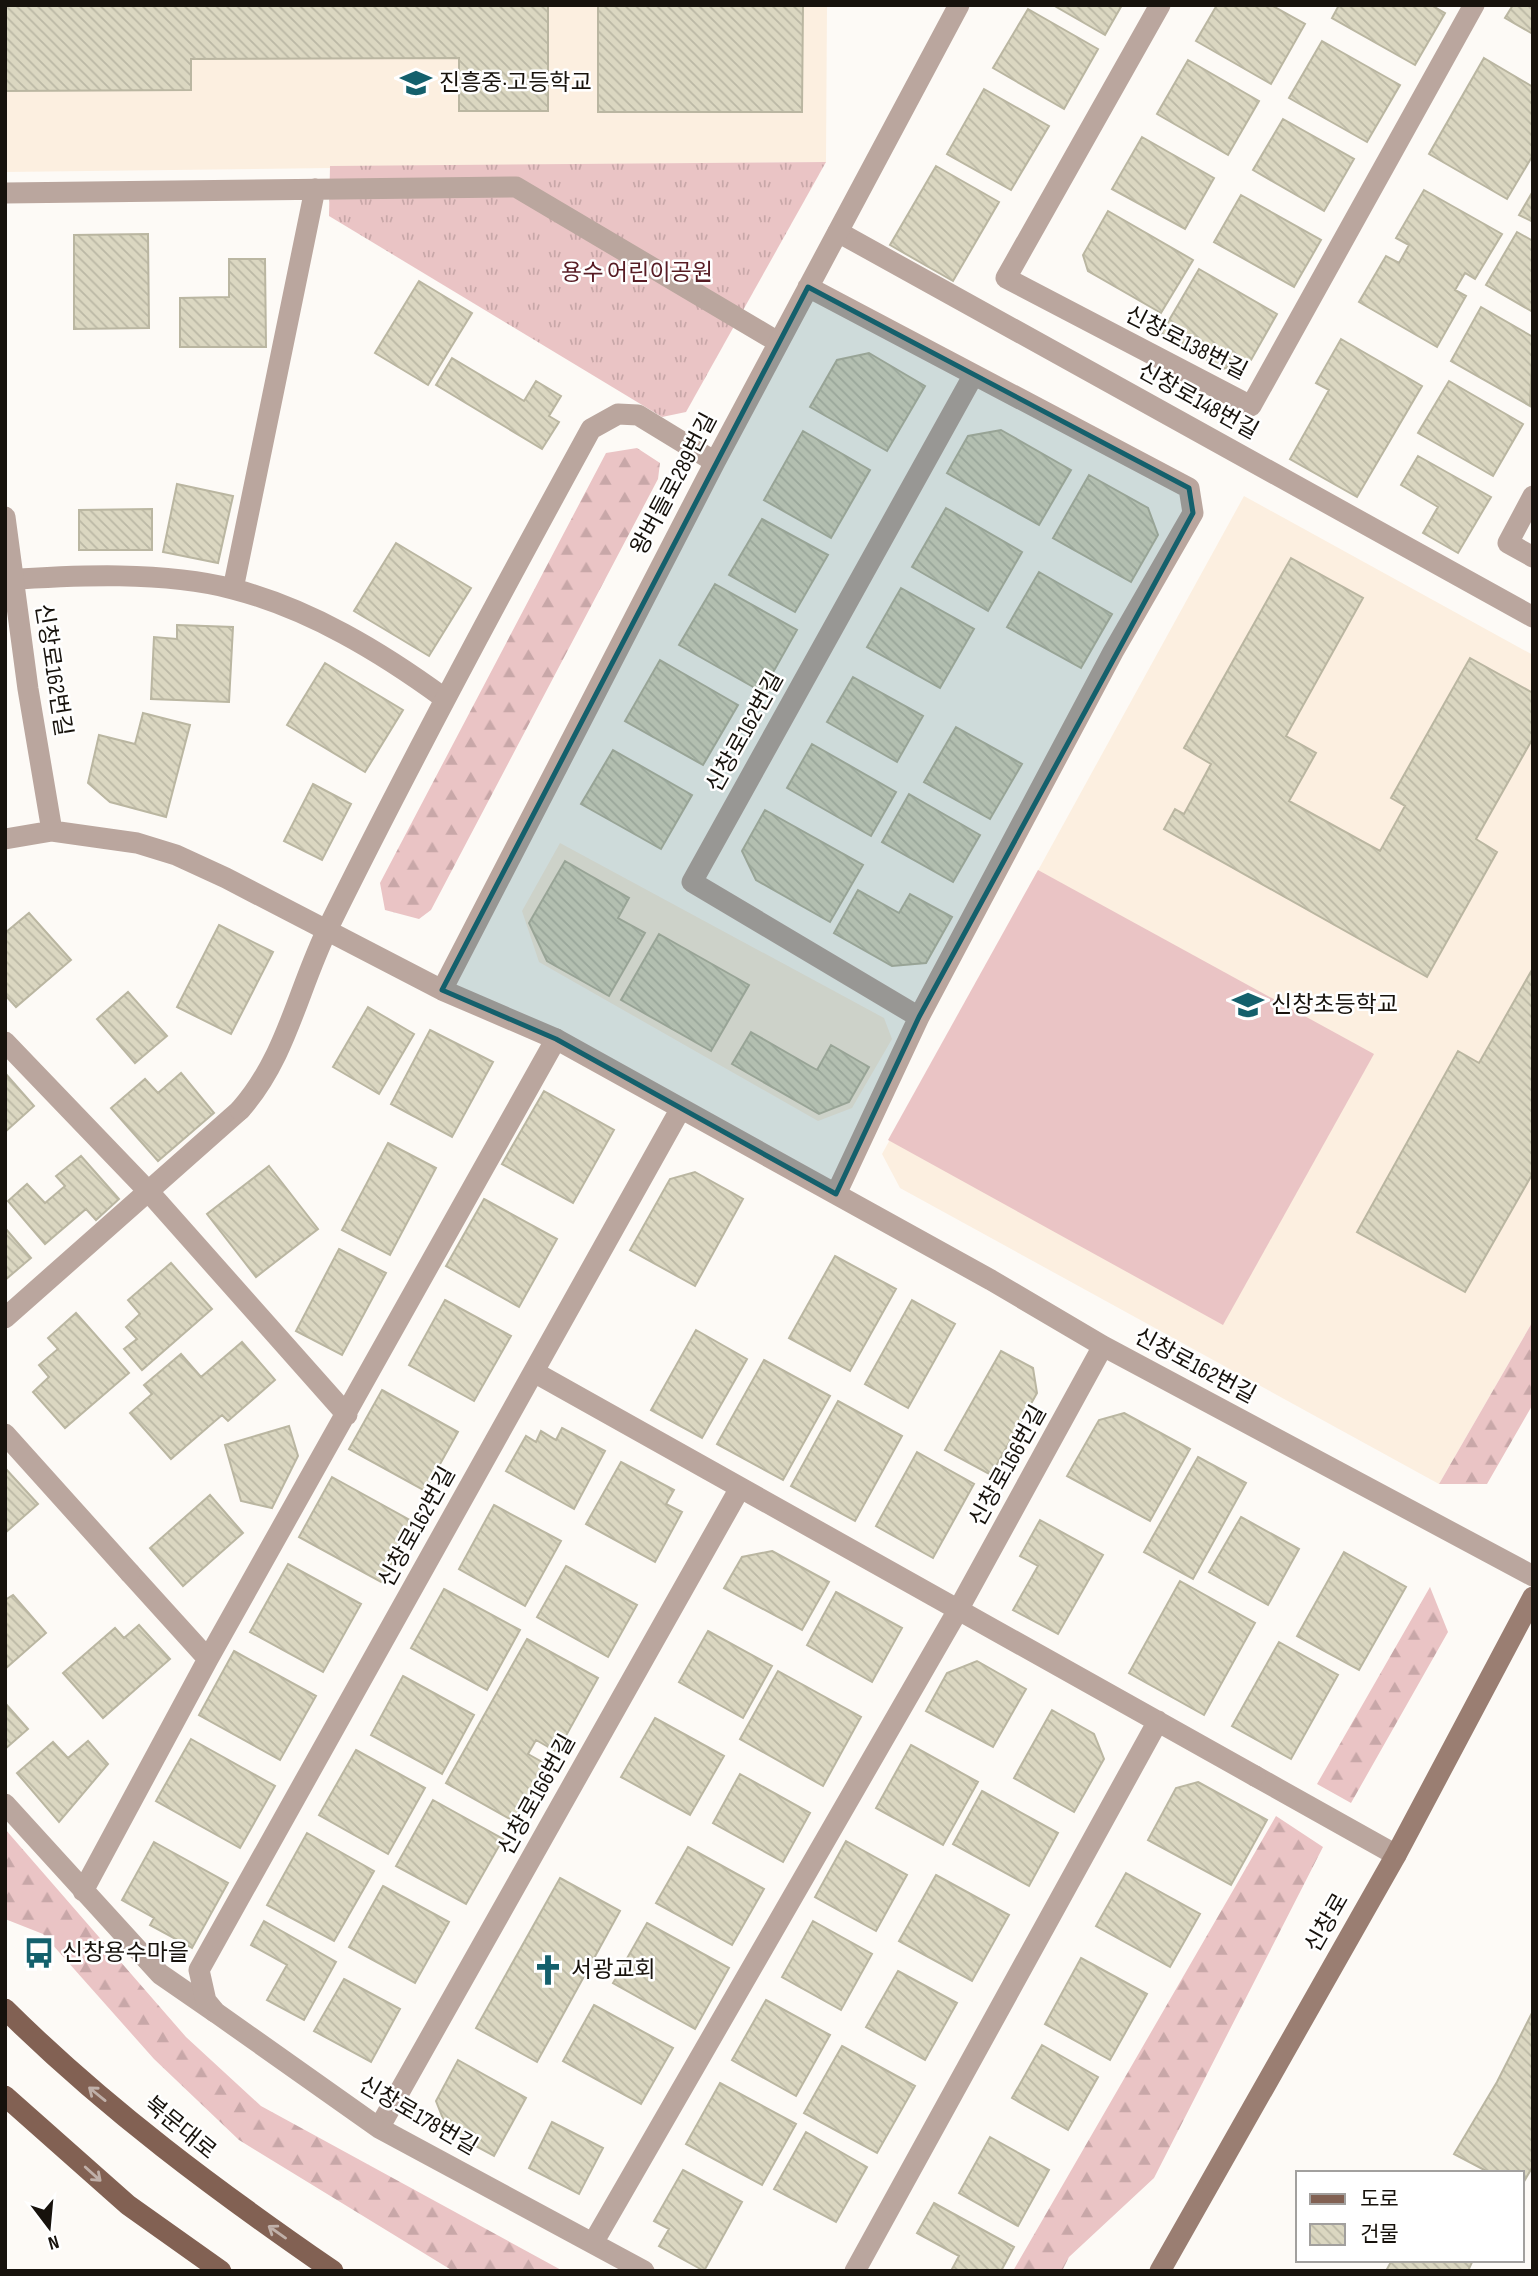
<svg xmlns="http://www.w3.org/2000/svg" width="1538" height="2276" viewBox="0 0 1538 2276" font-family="'Sofia Sans Condensed','Noto Sans KR',sans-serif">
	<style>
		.built { fill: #fcefe0 }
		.grass { fill: url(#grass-tufts) }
		.forest { fill: url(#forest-firs) }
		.garden { fill: #eac4c5 }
		.building { fill: url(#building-back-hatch); stroke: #bab6a1; stroke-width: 2 }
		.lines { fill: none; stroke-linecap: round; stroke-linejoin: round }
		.pedestrian { stroke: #baa69e; stroke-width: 21 }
		.minor { stroke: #baa69e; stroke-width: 21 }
		.secondary { stroke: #9a7e72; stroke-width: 21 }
		.primary { stroke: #826153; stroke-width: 21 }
		.oneway { stroke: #c0b0a9 }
		.marked { fill: #14606c; fill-opacity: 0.2; stroke: #14606c; stroke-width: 5; stroke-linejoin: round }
		.labels { text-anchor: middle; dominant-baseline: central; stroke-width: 5; stroke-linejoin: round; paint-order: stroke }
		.poi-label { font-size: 23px; fill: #17120c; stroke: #fff; text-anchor: start }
		.park-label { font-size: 23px; fill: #571c24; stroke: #fff }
		.street-label { font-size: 23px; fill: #17120c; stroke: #fff }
	</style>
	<defs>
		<pattern id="grass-tufts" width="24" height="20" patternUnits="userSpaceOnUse" patternTransform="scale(1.75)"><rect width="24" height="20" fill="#eac4c5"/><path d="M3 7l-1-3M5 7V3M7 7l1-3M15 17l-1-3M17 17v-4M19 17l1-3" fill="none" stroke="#c8a7a8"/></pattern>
		<pattern id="forest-firs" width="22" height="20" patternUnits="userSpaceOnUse" patternTransform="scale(1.75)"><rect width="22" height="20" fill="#eac4c5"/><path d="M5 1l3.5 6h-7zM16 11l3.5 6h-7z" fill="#c8a7a8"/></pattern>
		<pattern id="building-back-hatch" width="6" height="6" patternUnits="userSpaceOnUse" patternTransform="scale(1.75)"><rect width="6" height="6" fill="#dbd7c1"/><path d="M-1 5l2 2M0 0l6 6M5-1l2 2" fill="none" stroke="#bbb8a5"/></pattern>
	</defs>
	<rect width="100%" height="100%" fill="#fdfaf6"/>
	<path class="built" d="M5 5H827L826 162 5 172Z
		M1244 496 1533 655V1321L1439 1484 900 1188 882 1154Z
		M560 843 884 1018 892 1039 852 1108 818 1121 539 962 522 911Z"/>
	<path class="grass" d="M826 162 686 412 662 417 329 216 330 166Z"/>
	<path class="forest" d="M637 448 660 463 658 479 431 910 419 919 385 910 380 883 606 453Z
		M1533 1321V1404L1487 1484H1439Z
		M1430 1587 1448 1632 1351 1803 1317 1784Z
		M1276 1816 1323 1847 1154 2178 1069 2257 1062 2271H1013Z
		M5 1829 186 2037 261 2106 563 2271H453L239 2140 154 2059 43 1934 5 1919Z"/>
	<path class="garden" d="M1038 870 1374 1054 1223 1325 888 1140Z"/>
	<path class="building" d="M5 5H548V111H459V58L191 59V90L5 91Z
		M598 5H803L802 112H598Z
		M1053 5H1122L1105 35Z
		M1217 5H1271L1305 24 1271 84 1196 41Z
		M1339 5H1431L1445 13 1415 65 1332 18Z
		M1513 5H1533V34L1505 18Z
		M1028 9 1098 49 1064 109 993 68Z
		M1322 41 1400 85 1367 142 1289 98Z
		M1484 58 1533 87V155L1507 199 1429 154Z
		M1188 60 1259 101 1228 155 1157 114Z
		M984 89 1049 126 1011 190 947 154Z
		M1283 119 1354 159 1324 211 1253 170Z
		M1142 137 1214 178 1185 229 1112 189Z
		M936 166 999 202 953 281 890 245Z
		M1424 190 1502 234 1475 279 1465 273 1455 290 1466 296 1437 347 1359 302 1386 256 1399 263 1409 245 1396 238Z
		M1533 191V222L1519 215Z
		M1241 195 1321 240 1294 287 1214 242Z
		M1108 211 1193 260 1161 313 1088 271 1083 255Z
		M1517 232 1533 241V312L1486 285Z
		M148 234 149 328 74 329V235Z
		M229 259H265L266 347H180V298L229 297Z
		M1199 269 1277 314 1251 360 1223 369 1161 334Z
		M419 281 472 313 428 385 375 353Z
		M1481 307 1533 337 1530 406 1451 361Z
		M1341 339 1422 386 1357 497 1290 459 1329 390 1316 383Z
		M869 353 925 386 887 451 810 407 837 360Z
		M452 358 524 401 536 381 561 396 549 416 559 422 542 449 436 385Z
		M1449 381 1523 424 1493 476 1418 433Z
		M1001 430 1071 470 1039 525 947 473 968 436Z
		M803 431 870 470 831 538 764 500Z
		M1418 456 1491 497 1458 553 1423 533 1438 507 1401 485Z
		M1089 475 1148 508 1158 535 1131 582 1053 538Z
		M177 484 233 496 218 563 163 552Z
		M946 508 1022 552 988 611 912 567Z
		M152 509V550H79V510Z
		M762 519 828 555 795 612 729 575Z
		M396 543 471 588 429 656 354 611Z
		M1291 558 1363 598 1286 736 1316 753 1289 801 1380 851 1405 806 1391 798 1470 658 1533 693V738L1476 839 1497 852 1427 977 1164 829 1175 809 1184 814 1211 764 1184 748Z
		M1039 572 1112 614 1081 668 1007 627Z
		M715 584 797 630 762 692 679 645Z
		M901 588 974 629 940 688 867 647Z
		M177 625 233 627 229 702 151 699 154 637 177 639Z
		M660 660 738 705 703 765 625 721Z
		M325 663 403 710 365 772 287 725Z
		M853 677 923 716 897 762 827 722Z
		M143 713 190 725 166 817 110 802 88 783 99 735 135 744Z
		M956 727 1022 764 990 819 924 782Z
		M812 744 896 792 871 836 787 788Z
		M613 750 692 795 661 849 581 804Z
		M313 784 351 804 322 860 284 841Z
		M909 794 980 835 953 882 882 842Z
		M765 810 863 865 830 922 756 880 742 851Z
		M565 861 629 898 618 918 645 933 609 996 547 961 529 923Z
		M858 890 899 913 910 894 952 917 926 963 892 966 834 933Z
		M29 913 71 960 16 1007 5 995V933Z
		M219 925 273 952 231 1034 177 1007Z
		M659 934 749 985 711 1051 621 1000Z
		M1533 968V1173L1465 1292 1357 1232 1458 1051 1479 1063Z
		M128 992 167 1036 135 1063 97 1019Z
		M368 1007 414 1034 379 1094 333 1067Z
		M430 1030 493 1062 452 1137 391 1104Z
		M751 1032 817 1070 831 1045 869 1067 849 1102 819 1114 732 1064Z
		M5 1073 34 1106 5 1132Z
		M181 1073 214 1113 158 1161 111 1108 145 1079 158 1093Z
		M544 1091 614 1130 573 1203 502 1164Z
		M388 1143 436 1168 390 1255 342 1230Z
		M81 1156 119 1199 96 1220 86 1209 45 1244 8 1201 27 1184 45 1203 65 1186 56 1176Z
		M269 1166 318 1229 256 1277 207 1214Z
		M695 1172 743 1199 695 1286 630 1250 670 1179Z
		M484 1199 557 1239 519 1307 446 1266Z
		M5 1228 31 1258 5 1280Z
		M339 1249 386 1273 342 1355 296 1331Z
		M835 1256 896 1289 850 1371 789 1338Z
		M171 1263 212 1309 142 1370 124 1349 137 1339 126 1327 140 1314 128 1300Z
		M445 1300 511 1336 474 1401 409 1365Z
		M912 1300 955 1324 908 1408 865 1384Z
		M76 1313 129 1373 65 1428 33 1392 49 1377 39 1365 58 1349 48 1338Z
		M696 1330 747 1359 702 1438 651 1410Z
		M242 1342 275 1380 228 1421 222 1415 171 1459 130 1413 152 1394 144 1385 181 1354 201 1377Z
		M1001 1351 1033 1368 1037 1393 991 1475 945 1450Z
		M764 1360 830 1396 783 1480 717 1444Z
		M382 1390 458 1432 425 1491 349 1449Z
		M838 1401 902 1436 855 1521 791 1486Z
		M1124 1413 1190 1449 1150 1521 1067 1476 1099 1420Z
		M289 1426 298 1456 272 1508 241 1501 225 1445Z
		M562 1428 605 1451 574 1509 506 1471 526 1436 536 1442 541 1431 556 1440Z
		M917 1452 974 1484 933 1558 876 1526Z
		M1198 1457 1246 1483 1193 1579 1144 1552Z
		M621 1462 674 1490 666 1504 682 1512 655 1562 586 1524Z
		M5 1468 38 1504 5 1533Z
		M332 1477 415 1523 381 1582 299 1537Z
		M210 1495 243 1533 183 1586 150 1548Z
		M494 1505 561 1541 525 1606 459 1569Z
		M1241 1517 1299 1549 1268 1605 1209 1572Z
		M1040 1520 1103 1555 1058 1634 1013 1610 1038 1566 1020 1556Z
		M772 1551 829 1582 802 1630 724 1588 742 1557Z
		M1344 1552 1406 1587 1359 1670 1297 1636Z
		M288 1564 361 1604 323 1672 250 1632Z
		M566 1566 637 1605 608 1657 537 1617Z
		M1180 1581 1255 1623 1204 1715 1129 1673Z
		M444 1589 520 1630 487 1690 411 1648Z
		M836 1592 902 1628 872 1682 807 1645Z
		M13 1595 46 1633 5 1669V1600Z
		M139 1625 170 1659 103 1718 63 1673 115 1628 124 1638Z
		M708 1631 772 1666 743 1718 679 1682Z
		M527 1639 598 1678 557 1752 536 1740 528 1754 549 1766 517 1823 446 1783Z
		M1279 1642 1338 1675 1291 1759 1232 1726Z
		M234 1651 316 1696 280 1760 199 1715Z
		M977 1661 1026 1689 993 1747 926 1711 947 1673Z
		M778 1671 861 1717 823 1786 740 1739Z
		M403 1676 474 1715 442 1774 371 1735Z
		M5 1703 28 1729 5 1749Z
		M1052 1710 1094 1734 1104 1759 1074 1812 1014 1778Z
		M655 1718 724 1756 690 1815 621 1777Z
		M191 1739 275 1786 240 1848 156 1801Z
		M88 1741 108 1764 59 1822 17 1773 53 1742 68 1758Z
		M911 1745 978 1782 943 1845 876 1808Z
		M356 1750 425 1788 388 1854 319 1815Z
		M740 1774 810 1813 783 1862 713 1823Z
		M1198 1782 1267 1820 1231 1885 1148 1840 1176 1788Z
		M982 1791 1058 1833 1029 1886 953 1844Z
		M433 1800 503 1839 466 1904 396 1866Z
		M307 1833 374 1871 334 1941 267 1905Z
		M846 1841 907 1875 876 1931 815 1897Z
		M154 1842 228 1883 192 1948 150 1925 154 1918 122 1900Z
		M688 1847 764 1889 732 1945 656 1903Z
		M1126 1873 1200 1914 1170 1967 1096 1926Z
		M936 1875 1009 1915 972 1981 899 1941Z
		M560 1878 620 1911 537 2062 476 2028Z
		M383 1886 449 1922 415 1983 349 1947Z
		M264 1921 336 1962 304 2020 267 2000 287 1965 251 1945Z
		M813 1921 872 1954 841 2010 782 1977Z
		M647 1923 729 1968 695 2029 613 1983Z
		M1081 1958 1147 1994 1110 2060 1045 2024Z
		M898 1971 957 2003 925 2060 866 2027Z
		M344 1979 400 2009 371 2062 314 2031Z
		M766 2000 830 2035 796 2096 732 2060Z
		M594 2005 673 2048 641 2104 563 2061Z
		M1533 2011V2166L1522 2185V2173H1490L1454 2154 1497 2082Z
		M1042 2045 1098 2077 1068 2130 1012 2098Z
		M842 2046 915 2086 877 2153 804 2113Z
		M458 2060 526 2098 494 2156 448 2131 436 2101Z
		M720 2083 796 2124 762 2185 686 2144Z
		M552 2122 603 2148 579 2194 529 2168Z
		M806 2132 867 2167 836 2222 774 2189Z
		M990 2137 1049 2170 1018 2226 959 2193Z
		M683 2170 742 2202 704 2271 659 2246 669 2229 654 2221Z
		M934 2203 1014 2247 1001 2271H951L959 2256 917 2233Z
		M1392 2260H1473L1468 2271H1386Z"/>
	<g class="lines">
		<path class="pedestrian" d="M5 193 516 187 778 342
			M838 232 1533 617
			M5 580C76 575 164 571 233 589 310 609 381 652 444 698
			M233 589 315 189
			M5 1042 149 1192 347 1415
			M5 1318 240 1110
			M130 1573 208 1659
			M1255 1776 1396 1855
			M5 1804 160 1974 215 2012
			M83 1891 208 1659 556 1039"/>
		<path class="minor" d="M1160 5 1006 278 1251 406 1474 5
			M808 287 1189 488 1193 513 1113 652 919 1017 836 1194
			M1533 496 1508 543 1533 557
			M5 517 28 689 52 831
			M5 839 52 831 137 843 176 855 226 878 442 990 556 1039 991 1280 1103 1346 1533 1576
			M442 990 715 462 959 5
			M919 1017 692 882 973 376
			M240 1110C287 1057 298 988 329 926 412 758 501 593 591 429L618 414 638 415 715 462
			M534 1372 1255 1776
			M5 1434 130 1573
			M379 2128 740 1488
			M593 2243 958 1610 1103 1346
			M644 2271 379 2128 215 2012 206 2001 199 1970 680 1110
			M855 2271 1158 1721"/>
		<path class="secondary" d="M1160 2271 1396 1855 1533 1597"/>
		<path class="primary" d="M5 2009C106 2109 217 2191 333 2271
			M5 2096 128 2205 221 2271"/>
	</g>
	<defs><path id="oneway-shaft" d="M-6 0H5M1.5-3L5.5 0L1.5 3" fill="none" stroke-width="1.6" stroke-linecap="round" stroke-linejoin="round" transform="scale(1.75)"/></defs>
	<g class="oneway">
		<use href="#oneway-shaft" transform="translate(97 2094) rotate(-141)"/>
		<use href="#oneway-shaft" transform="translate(93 2174) rotate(42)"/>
		<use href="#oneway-shaft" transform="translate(277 2232) rotate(-145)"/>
	</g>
	<path class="marked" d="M808 287 1189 488 1193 513 919 1017 836 1194 556 1039 442 990Z"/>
	<defs>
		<symbol id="school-bare" viewBox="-9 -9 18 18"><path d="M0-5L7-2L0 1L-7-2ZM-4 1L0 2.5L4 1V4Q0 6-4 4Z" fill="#14606c" stroke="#fff" stroke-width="2.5" paint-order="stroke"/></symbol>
		<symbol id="bus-bare" viewBox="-9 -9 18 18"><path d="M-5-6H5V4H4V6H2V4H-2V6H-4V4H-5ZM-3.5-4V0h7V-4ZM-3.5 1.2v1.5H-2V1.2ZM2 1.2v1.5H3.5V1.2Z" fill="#14606c" stroke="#fff" stroke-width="2.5" paint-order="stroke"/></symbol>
		<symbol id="church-bare" viewBox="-9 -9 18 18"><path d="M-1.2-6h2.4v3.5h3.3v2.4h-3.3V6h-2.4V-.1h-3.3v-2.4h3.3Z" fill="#14606c" stroke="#fff" stroke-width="2.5" paint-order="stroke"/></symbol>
	</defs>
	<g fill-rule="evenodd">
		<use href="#school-bare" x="394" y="61" width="44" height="44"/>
		<use href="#school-bare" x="1226" y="983" width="44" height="44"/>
		<use href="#bus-bare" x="17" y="1931" width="44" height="44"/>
		<use href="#church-bare" x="526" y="1948" width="44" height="44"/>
	</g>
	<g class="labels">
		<g class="poi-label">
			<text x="439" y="83">진흥중·고등학교</text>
			<text x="1271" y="1005">신창초등학교</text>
			<text x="62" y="1953">신창용수마을</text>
			<text x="571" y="1970">서광교회</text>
		</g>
		<g class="park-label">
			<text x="637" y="273">용수 어린이공원</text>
		</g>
		<g class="street-label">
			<text transform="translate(1186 343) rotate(27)">신창로138번길</text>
			<text transform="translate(1198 401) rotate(29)">신창로148번길</text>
			<text transform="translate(674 484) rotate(-62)">왕버들로289번길</text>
			<text transform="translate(53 670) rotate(81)">신창로162번길</text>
			<text transform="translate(745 732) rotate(-61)">신창로162번길</text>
			<text transform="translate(1195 1366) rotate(28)">신창로162번길</text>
			<text transform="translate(1008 1466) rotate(-61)">신창로166번길</text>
			<text transform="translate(417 1527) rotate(-61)">신창로162번길</text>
			<text transform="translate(537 1795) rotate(-61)">신창로166번길</text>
			<text transform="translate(1327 1923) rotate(-60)">신창로</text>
			<text transform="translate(418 2116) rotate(30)">신창로178번길</text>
			<text transform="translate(180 2128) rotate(39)">북문대로</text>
		</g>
	</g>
	<rect width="1538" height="2276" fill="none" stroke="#17120c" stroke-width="14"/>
	<rect x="1296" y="2171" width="228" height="91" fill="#ffffff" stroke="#a2a09e" stroke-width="2"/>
	<rect x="1310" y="2194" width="35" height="10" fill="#826153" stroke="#a2a09e" stroke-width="2"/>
	<text x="1360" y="2206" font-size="21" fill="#17120c">도로</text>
	<rect x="1310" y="2224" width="35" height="21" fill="url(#building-back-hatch)" stroke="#a2a09e" stroke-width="2"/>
	<text x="1360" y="2241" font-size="21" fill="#17120c">건물</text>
	<g transform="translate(49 2227) rotate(164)" stroke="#ffffff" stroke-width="5" paint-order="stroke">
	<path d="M0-5L12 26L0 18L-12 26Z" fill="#17120c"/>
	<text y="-10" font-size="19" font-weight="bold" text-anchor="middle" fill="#17120c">N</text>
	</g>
</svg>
